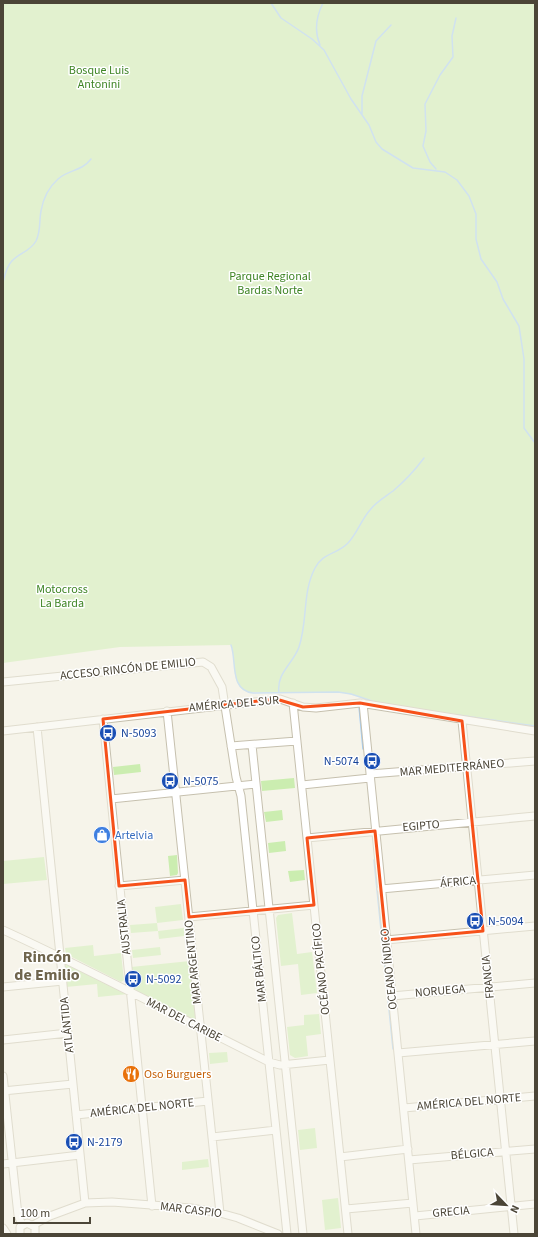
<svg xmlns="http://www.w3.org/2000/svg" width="538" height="1237" viewBox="0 0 538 1237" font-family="'Source Sans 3',sans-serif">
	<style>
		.green { fill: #cbedb0 }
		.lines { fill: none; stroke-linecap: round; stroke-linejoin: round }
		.stream { stroke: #a2ccf7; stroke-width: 1.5 }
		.minor-casing { stroke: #c6c0ae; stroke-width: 9 }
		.minor { stroke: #fff; stroke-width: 7 }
		.marked { fill: none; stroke: #f6511a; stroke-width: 3; stroke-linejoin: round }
		.labels { text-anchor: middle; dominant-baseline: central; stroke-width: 3; stroke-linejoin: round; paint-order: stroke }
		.park-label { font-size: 12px; fill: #3e8424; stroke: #fff }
		.street-label { font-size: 12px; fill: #4b4537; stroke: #fff }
		.transit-label { font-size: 12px; fill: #164399; stroke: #fff; text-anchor: start }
		.shop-label { font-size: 12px; fill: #366cbe; stroke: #fff; text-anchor: start }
		.food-label { font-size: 12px; fill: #c56008; stroke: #fff; text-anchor: start }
		.district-label { font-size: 16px; font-weight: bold; fill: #6f654d; stroke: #fff }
	</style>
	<rect width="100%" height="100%" fill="#f6f4ea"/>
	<path class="green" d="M3 3H535V726L382 703 345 693 248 692C229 686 237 659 231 645L120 647 3 663Z
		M140 764 141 772 114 775 113 767Z
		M294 778 295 788 262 791 261 781Z
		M282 810 283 820 266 822 264 812Z
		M285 841 286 851 269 853 268 843Z
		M177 855 178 873 177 875 170 876 168 856Z
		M44 857 47 880 3 884V861Z
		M304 870 305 880 290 882 288 871Z
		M181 904 183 920 157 923 158 931 184 928V936L159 939 158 931 131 933 130 925 157 923 155 907Z
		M292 913 297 954 312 952 317 993 301 995 298 964 281 966 276 918 278 915Z
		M93 945 94 956 121 953 124 980 121 982 66 954 65 948Z
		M160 947 161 955 133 958 132 950Z
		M190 961 196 1018 194 1022 134 991 131 967Z
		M66 963 128 994 98 997 97 984 66 987 64 965Z
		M319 1014 321 1034 306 1036 308 1056 295 1058 290 1055 287 1027 304 1025V1015Z
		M227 1052 228 1062 210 1064 209 1053Z
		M315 1128 317 1148 300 1150 298 1130Z
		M208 1159 209 1167 182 1170V1162Z
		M338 1198 341 1228 325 1230 322 1200Z"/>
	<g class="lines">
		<path class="stream" d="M271 3 281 18 312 39 324 50 351 99 369 125 376 142 382 149 413 168 445 172 457 180 469 196 476 214V239L481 259 497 282 503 299 519 326 524 359V428L535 443
			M320 45C314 31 316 17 323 3
			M362 115V96L376 41 391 25
			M436 169 430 162 423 146 426 131 425 104 440 75 453 57 452 36 456 18
			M3 282C5 275 6 268 11 262 18 253 30 252 36 241 41 231 39 221 41 211 43 199 49 187 58 179 69 169 81 172 91 159
			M231 645C237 661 229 690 253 693L338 692 351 694 375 702
			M279 693C276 673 293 664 299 647 308 620 302 593 315 568 322 553 338 554 348 543 357 534 361 520 370 510 376 502 385 497 393 491 405 481 415 470 424 458
			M359 706 363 749
			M458 715 535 726
			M374 860 393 1049"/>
		<defs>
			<path id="minor" d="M3 682 203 662 211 667 222 687 236 777 241 796 287 1234
				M293 703 348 1234
				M363 703 416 1234
				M167 711 220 1213
				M103 719 152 1206
				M462 721 514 1234
				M37 727 85 1203
				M3 731 280 699 303 707 316 708 360 703 535 731
				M252 745 303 1234
				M231 746 297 741
				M370 774 535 761
				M302 785 370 778
				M111 799 256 784
				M307 838 535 816
				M119 886 185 880
				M381 889 535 875
				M189 917 314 905
				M3 930C93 971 180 1018 269 1062L280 1065
				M386 940 535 926
				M3 987 63 981
				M392 996 535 983
				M3 1040 68 1033
				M398 1053 535 1041
				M281 1065 330 1060
				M3 1076 18 1215 22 1225
				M3 1091 73 1084
				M404 1108 535 1096
				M76 1115 208 1101
				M212 1137 276 1130
				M340 1157 408 1149
				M409 1160 535 1149
				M3 1164 80 1155
				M346 1209 413 1203
				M415 1216 535 1204
				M33 1225 50 1216 85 1203 112 1202 191 1208 220 1213 238 1218 278 1234
				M3 1228 7 1234
				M20 1234V1227L27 1223 35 1227V1234"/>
		</defs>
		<use href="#minor" class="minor-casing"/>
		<use href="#minor" class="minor"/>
	</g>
	<path d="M0 0H538V1237H0ZM276 699 303 707 360 703 462 721 483 931 386 940 375 831 307 838 314 905 189 917 185 880 119 886 103 719Z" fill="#f6f4ea" fill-opacity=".55" fill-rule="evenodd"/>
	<path class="marked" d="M276 699 303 707 360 703 462 721 483 931 386 940 375 831 307 838 314 905 189 917 185 880 119 886 103 719Z"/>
	<defs>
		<symbol id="bus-disc" viewBox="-11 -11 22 22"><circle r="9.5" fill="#1a4fb4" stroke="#fff"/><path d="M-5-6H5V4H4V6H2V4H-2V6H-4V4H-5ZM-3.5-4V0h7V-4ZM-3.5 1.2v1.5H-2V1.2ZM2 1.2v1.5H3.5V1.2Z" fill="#fff"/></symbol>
		<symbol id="shop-disc" viewBox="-11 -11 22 22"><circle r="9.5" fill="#3f7fe0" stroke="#fff"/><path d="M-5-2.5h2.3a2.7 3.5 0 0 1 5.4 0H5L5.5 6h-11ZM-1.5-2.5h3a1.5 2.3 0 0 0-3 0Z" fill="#fff"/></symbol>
		<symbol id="restaurant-disc" viewBox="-11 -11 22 22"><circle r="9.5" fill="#e8710a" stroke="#fff"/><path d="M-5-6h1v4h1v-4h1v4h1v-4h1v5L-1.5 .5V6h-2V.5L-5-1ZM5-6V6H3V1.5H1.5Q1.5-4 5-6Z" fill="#fff"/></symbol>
	</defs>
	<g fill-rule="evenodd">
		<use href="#bus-disc" x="98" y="723" width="20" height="20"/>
		<use href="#bus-disc" x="362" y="751" width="20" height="20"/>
		<use href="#bus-disc" x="160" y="771" width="20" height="20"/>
		<use href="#shop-disc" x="92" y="825" width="20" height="20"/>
		<use href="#bus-disc" x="465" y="911" width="20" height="20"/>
		<use href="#bus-disc" x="123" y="969" width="20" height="20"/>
		<use href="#restaurant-disc" x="121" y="1064" width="20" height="20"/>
		<use href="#bus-disc" x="64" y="1132" width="20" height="20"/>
	</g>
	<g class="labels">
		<g class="park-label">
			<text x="99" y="70">Bosque Luis<tspan x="99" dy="14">Antonini</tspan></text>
			<text x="270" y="276">Parque Regional<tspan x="270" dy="14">Bardas Norte</tspan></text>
			<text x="62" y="589">Motocross<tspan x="62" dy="14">La Barda</tspan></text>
		</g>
		<g class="street-label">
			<text transform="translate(128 669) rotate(-6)">ACCESO RINCÓN DE EMILIO</text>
			<text transform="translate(234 704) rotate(-5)">AMÉRICA DEL SUR</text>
			<text transform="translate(452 768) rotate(-5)">MAR MEDITERRÁNEO</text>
			<text transform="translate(421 826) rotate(-5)">EGIPTO</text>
			<text transform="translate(458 882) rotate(-5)">ÁFRICA</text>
			<text transform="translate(124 927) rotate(-96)">AUSTRALIA</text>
			<text transform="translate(193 962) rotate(-96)">MAR ARGENTINO</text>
			<text transform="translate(259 969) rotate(-96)">MAR BÁLTICO</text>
			<text transform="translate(321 969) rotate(-96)">OCÉANO PACÍFICO</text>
			<text transform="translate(389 969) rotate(-96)">OCEANO ÍNDICO</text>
			<text transform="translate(488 977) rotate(-96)">FRANCIA</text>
			<text transform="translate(440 991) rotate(-5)">NORUEGA</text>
			<text transform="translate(184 1020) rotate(27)">MAR DEL CARIBE</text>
			<text transform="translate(67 1025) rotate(-96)">ATLÁNTIDA</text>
			<text transform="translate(469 1102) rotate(-5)">AMÉRICA DEL NORTE</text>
			<text transform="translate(142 1108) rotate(-6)">AMÉRICA DEL NORTE</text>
			<text transform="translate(472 1154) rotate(-5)">BÉLGICA</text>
			<text transform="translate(191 1210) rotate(7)">MAR CASPIO</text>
			<text transform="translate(451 1212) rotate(-5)">GRECIA</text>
		</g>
		<g class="transit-label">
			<text x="121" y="733">N-5093</text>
			<text x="359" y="761" text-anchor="end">N-5074</text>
			<text x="183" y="781">N-5075</text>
			<text x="488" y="921">N-5094</text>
			<text x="146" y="979">N-5092</text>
			<text x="87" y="1142">N-2179</text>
		</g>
		<g class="shop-label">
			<text x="115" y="835">Artelvia</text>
		</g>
		<g class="food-label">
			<text x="144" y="1074">Oso Burguers</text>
		</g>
		<g class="district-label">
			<text x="47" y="957">Rincón<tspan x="47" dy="18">de Emilio</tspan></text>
		</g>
	</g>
	<rect width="538" height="1237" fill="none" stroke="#4b4537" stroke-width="8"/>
	<g transform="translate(506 1205) rotate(115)" stroke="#ffffff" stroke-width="3" paint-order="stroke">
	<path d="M0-3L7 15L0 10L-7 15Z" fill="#4b4537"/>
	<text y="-6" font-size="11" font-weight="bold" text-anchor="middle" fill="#4b4537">N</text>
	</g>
	<path d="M14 1217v6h76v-6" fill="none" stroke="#4b4537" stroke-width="2"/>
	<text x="20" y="1217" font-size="12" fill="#4b4537" stroke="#ffffff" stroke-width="3" paint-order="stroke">100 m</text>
</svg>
